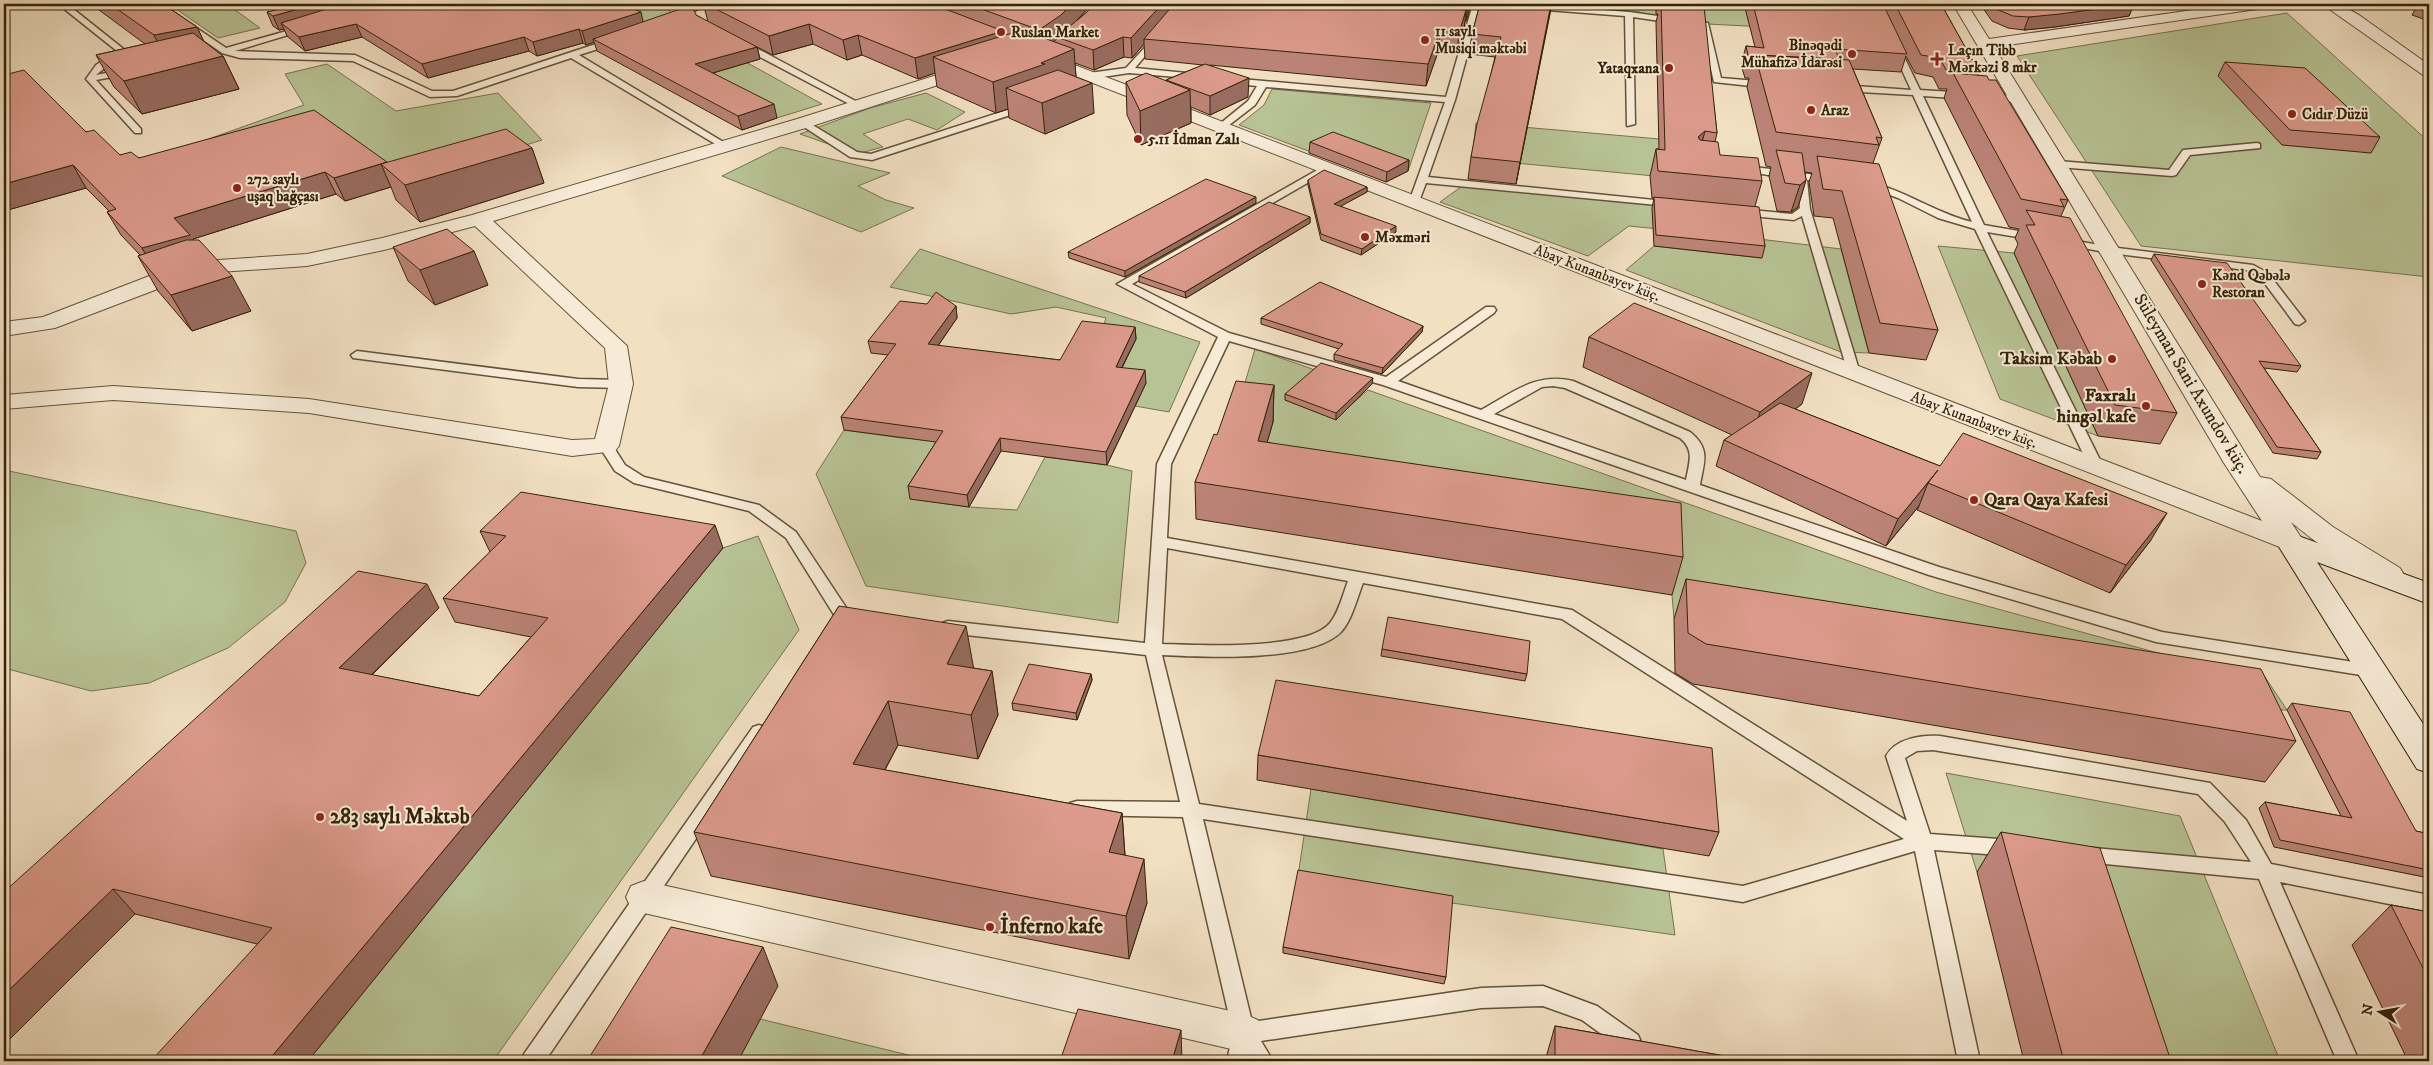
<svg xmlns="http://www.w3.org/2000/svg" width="2433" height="1065" viewBox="0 0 2433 1065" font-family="'IM FELL DW Pica',serif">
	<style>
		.green { fill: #b8c395; stroke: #76734e }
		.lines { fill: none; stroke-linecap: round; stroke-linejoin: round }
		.service-casing { stroke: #645237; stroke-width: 3 }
		.minor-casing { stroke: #645237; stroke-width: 2 }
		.tertiary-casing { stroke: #645237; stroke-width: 2 }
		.secondary-casing { stroke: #352308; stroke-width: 2 }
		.service { fill: #f7ebd8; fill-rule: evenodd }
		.minor { fill: #f7ebd8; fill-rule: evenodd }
		.tertiary { fill: #f7ebd8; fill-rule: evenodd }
		.secondary { fill: #f7ebd8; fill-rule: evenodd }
		.wall { fill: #bc8478; stroke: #352308 }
		.shaded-wall { fill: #996c61; stroke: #352308 }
		.building { fill: #db9a8b; stroke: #352308 }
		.poi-dot { fill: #8f2418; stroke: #f7ebd8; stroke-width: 2 }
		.labels { text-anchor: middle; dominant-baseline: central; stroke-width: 4; stroke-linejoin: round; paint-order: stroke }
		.far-poi-label { font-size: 15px; font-weight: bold; fill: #352308; stroke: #f7ebd8; text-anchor: start }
		.far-street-label { font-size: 15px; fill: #352308; stroke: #f7ebd8 }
		.poi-label { font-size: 18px; font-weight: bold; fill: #352308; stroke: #f7ebd8; text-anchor: end }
		.street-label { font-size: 18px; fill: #352308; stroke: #f7ebd8 }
		.near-poi-label { font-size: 21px; font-weight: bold; fill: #352308; stroke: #f7ebd8; text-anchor: start }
	</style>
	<rect width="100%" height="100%" fill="#f2e0c3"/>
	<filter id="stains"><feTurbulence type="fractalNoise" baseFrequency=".004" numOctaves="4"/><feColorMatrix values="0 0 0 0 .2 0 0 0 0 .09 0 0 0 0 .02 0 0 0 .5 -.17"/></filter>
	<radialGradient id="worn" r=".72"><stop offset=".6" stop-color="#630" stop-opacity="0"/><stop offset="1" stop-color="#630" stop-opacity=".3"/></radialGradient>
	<path class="green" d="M169 4H227L260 28 218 38Z
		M526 4H661L669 7 671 14 640 24 570 14Z
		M1532 4 1604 6 1605 4H1754L1826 30 1687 23 1686 18 1644 15 1640 12Z
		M2287 13 2429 142V277L2141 246 2017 56Z
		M682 27 822 104 777 118 632 42Z
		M327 64 396 111 498 93 542 140 397 185 175 151 304 105 285 74Z
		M1272 89 1431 103 1408 171 1332 142 1311 152 1239 125 1264 105Z
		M926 93 965 112 937 130 908 119 863 134 883 147 857 154 800 134 870 108Z
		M1476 123 1671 140 1676 178 1472 159Z
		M781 147 890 173 858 186 886 200 914 208 861 232 722 176Z
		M1468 182 1750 210 1759 239 1841 249 1869 353 1841 352 1626 270 1654 246 1761 258 1759 239 1629 226 1588 256 1440 202Z
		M1938 246 2014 253 2098 436 2000 399Z
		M920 249 1200 342 1169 412 1135 406 1145 383 1116 379 1101 335 1106 318 1056 307 1011 314 890 287Z
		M1255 349 1318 371 1285 400 1335 419 1368 390 1936 592 2169 656 2263 674 2287 710 2232 709 1674 619 1672 595 1229 437Z
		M844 430 902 438H948L911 499 969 507 1017 510 1045 457 1107 465 1132 471 1118 623 866 586 816 474Z
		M4 470 296 531 306 563 285 602 228 648 149 683 91 691 4 668Z
		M758 536 799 630 493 1061H308L723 548Z
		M1946 773 2180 816 2280 1061H2126L2073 888 1977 872Z
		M1311 789 1663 849 1675 935 1452 903 1298 876Z
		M760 1019 933 1061H738Z"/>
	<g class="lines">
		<defs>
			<path id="service" d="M58 4H67L126 51 96 75 126 69 129 70V74L96 80 141 129V133H135L86 79 96 65 117 51Z
				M152 4H161L226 48 308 25V29L235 51 355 55 432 91H453L614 38 618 41 617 43 579 55 730 146 722 148 571 58 457 96 430 97 353 61 240 58 222 53Z
				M697 4H707L678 20 671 18Z
				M1473 4H1481L1455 100 1428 177 1674 202 1679 205 1678 207 1426 183 1418 204H1410L1409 202 1445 102 1266 87 1255 105 1224 129 1216 127 1248 101 1257 86 1227 83V79L1230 78 1446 97Z
				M1489 4H1522L1629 12 1708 23 1721 78 1769 82 1774 85 1769 88 1714 82 1701 27 1633 17 1635 124 1627 126 1625 16 1493 6Z
				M2377 4H2429V6L2391 8Z
				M1157 34 1161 37 1135 68 1197 74 1201 77 1200 79 1129 73 1089 79 1085 76 1089 73 1126 68Z
				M739 42H745L863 105 855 107 739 46Z
				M1895 43 1899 46 1920 90 2017 96 2022 99 2017 102 1923 96 1984 225 2036 234 2042 237 2036 240 1987 232 2104 468 2102 471H2092L2090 468 1975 229 1938 218 1898 198 1863 185 1868 182C1905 190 1935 213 1972 222L1913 95 1842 91 1837 88 1842 85 1911 90 1891 46Z
				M1026 104 1031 107 1029 109 872 160 850 157 798 123 806 121 857 152 871 154Z
				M2257 143 2260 144V148L2190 155 2176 175 2172 176 2058 167 2053 164 2058 161 2169 170 2183 150Z
				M1326 165 1331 168 1330 170 1132 284 1229 333 1386 377 1486 307H1494L1496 310 1494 313 1398 381 1481 410C1512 393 1536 372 1573 381L1690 432C1711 449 1704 461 1700 485L1939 567 2162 632 2373 665 2379 667 2381 671 2379 675 2373 677 2156 642 1929 575 1383 385 1229 341 1171 464 1167 538 1572 610 1907 821 1886 756C1896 738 1922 735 1940 736L2210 783 2246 820 2271 864 2429 895V912L2280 882 2359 1061H2337L2259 879 2075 861 2072 855 2075 849 2082 847 2251 862 2225 822 2198 794 1933 750 1917 751 1905 758 1930 834 2012 840 2019 842 2022 848 2019 854 2012 856 1934 850 1980 1061H1958L1915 851 1743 902 1203 819 1252 1022 1481 988 1543 986 1597 1006 1638 1035 1641 1042 1638 1049 1630 1052 1622 1049 1582 1020 1543 1006 1481 1008 1261 1041 1273 1061H1227L1233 1033 1183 817 1077 815 1070 813 1068 808 1070 803 1077 801 1180 802 1146 655 948 633 942 631 940 627 942 623 948 621 1145 643 1157 464 1218 337 1117 284ZM1553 386 1565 388 1680 438C1695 450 1689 463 1686 480L1494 414 1542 387ZM1167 548 1348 581C1343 594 1339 612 1330 623 1307 651 1197 645 1162 644ZM1363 583 1562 619 1904 839 1743 886 1199 804 1162 655C1204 657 1310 663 1341 632 1352 620 1357 598 1363 583Z
				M1739 165 1831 177 1836 180 1831 183 1807 180 1810 209 1860 373 1859 376 1854 377 1848 373 1802 216 1794 220 1741 215 1736 212 1741 209 1792 214 1800 208 1796 179 1735 170 1734 168Z
				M2066 239 2110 247 2253 265 2268 273 2305 321 2299 325 2295 324 2260 277 2246 270 2110 253 2062 244V240Z
				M357 351 578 379 621 380 628 384 621 388 578 387 353 358 351 355Z
				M606 442 611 443 625 465 644 477 759 505 796 532 847 609 860 611 862 615 860 619 854 621 836 618 786 538 749 511 634 483 615 471 599 446Z
				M759 725 765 727 768 732 765 737 545 1061H521L524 1054 753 727Z"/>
			<path id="minor" d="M2322 4H2339L2359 15 2429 65V77L2423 75Z
				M972 64 978 66 980 69 978 72 809 127 493 221 627 346 633 384 619 446 615 451 572 456 309 413 113 400 4 409V395L113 386 309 399 572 440 595 439 609 384 605 348 475 226 384 250 307 266 205 273 168 285 55 328 4 336V322L43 317 152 275 203 261 307 254 382 238 472 215 797 119Z
				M644 881 1244 1014 1258 1020 1264 1033 1258 1046 1244 1052 644 913 631 908 626 897 631 886Z"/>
			<path id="tertiary" d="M1953 4H1967L1989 39 2235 4H2271L2264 8 1994 47 2260 477 2271 479 2333 527 2400 568 2404 575 2400 582C2397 583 2392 585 2389 584 2367 582 2309 537 2291 522L2304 542 2300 548 2290 551 1034 60 1032 57 1040 52 1046 54 2262 521 2224 463Z"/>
			<path id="secondary" d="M2290 533 2429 583V604L2317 562 2429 733V773L2417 769 2276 542 2280 536Z"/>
		</defs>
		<use href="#service" class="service-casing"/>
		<use href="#minor" class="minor-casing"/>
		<use href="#tertiary" class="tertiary-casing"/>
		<use href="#secondary" class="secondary-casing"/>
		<use href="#service" class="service"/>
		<use href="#minor" class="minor"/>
		<use href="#tertiary" class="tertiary"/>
		<use href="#secondary" class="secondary"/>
	</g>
	<path class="wall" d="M91 4H163L197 27 204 42 223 56 239 89 142 114 114 87 96 55 145 44Z
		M703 4H1092L1074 23 1087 12 1094 4H1471L1466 21H1465L1464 30 1457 53 1438 52 1426 86 1210 65 1248 97 1210 115 1191 107V123L1141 145 1127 115 1126 82 1166 81V80L1203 65 1145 59 1144 44 1132 58 1124 57 1094 70 1075 63 1076 77 1094 113 1045 134 1009 118 1008 109 996 113 937 87 935 73 918 79 862 55 847 60 813 44 773 55 757 47 760 59 713 73 777 118 742 130 597 51 594 42 586 45 583 43 537 56 529 51 428 78 362 37 305 51 287 36 284 29 279 30 273 26 267 12 548 6 643 22 696 15 708 22 706 14Z
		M1480 4H1552L1516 184 1468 179 1471 157 1495 57 1469 54 1472 34Z
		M1656 4H1702L1717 133 1715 142 1720 155 1762 181 1755 206 1765 246 1762 258 1654 246 1652 208 1654 198H1652L1650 176 1656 149H1659L1656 22 1658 14H1656Z
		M1744 4H1941L1979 72 1978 75 2068 200 2061 216 2177 413 2160 444 2098 436 2014 253 2018 244 2015 238 2019 229 2009 227 1944 98 1947 89H1939L1933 77 1915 73 1906 56 1901 72 1853 69 1882 138 1873 163 1938 330 1926 360 1869 353 1833 218 1814 216 1809 182 1812 173 1805 172 1806 180 1798 207 1791 212 1777 211 1769 176 1771 167 1766 166 1747 87 1749 78H1745L1741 65 1746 46 1755 47Z
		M1980 4H2134L2129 16 2055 27 2024 30 2008 28 1992 21Z
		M2429 6V21L2412 15 2416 8Z
		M2225 62 2380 137 2371 153 2282 145 2218 76Z
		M4 75 120 155 139 158 387 163 532 148 544 183 420 222 396 200 391 187 345 201 336 194 193 239 251 311 192 331 158 291 138 256 140 255 121 235 107 212 109 211 86 188 4 211Z
		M1310 142 1409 160 1408 171 1386 182 1309 153Z
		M1308 180 1367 187V192L1340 206 1396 232 1361 255 1321 240 1308 185Z
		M1256 203 1125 277 1069 258 1068 252Z
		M1310 217V223L1186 298 1139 282V276Z
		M393 247 488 285 435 305 408 281Z
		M2154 254 2301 366 2297 372 2264 368 2321 452 2317 459 2273 453 2151 260Z
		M927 304 956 306 957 318 938 346 1060 360 1135 327 1136 339 1122 368 1146 383 1107 465 1001 451 969 507 910 499 908 486 936 442 844 430 841 417 888 355 871 353 868 341Z
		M1261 318 1423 326 1422 332 1382 374 1334 360V354L1339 349 1261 324Z
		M1589 337 1802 404 1795 409 1940 466 2151 540 2110 593 1917 510 1919 506 1886 546 1716 466 1724 440 1732 435 1583 367Z
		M1372 384 1336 420 1285 400V394Z
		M1274 385 1273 422 1267 442 1683 557 1672 595 1196 519 1195 482 1217 435Z
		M480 531 723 548 257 944 135 914 4 1045V892L439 608 372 675 479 696 531 637 455 622 443 598 490 552Z
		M1686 579 2296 741 2265 782 1693 684 1675 673 1674 619Z
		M839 606 973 668 992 671 998 715 978 759 898 745 885 770 1122 813 1125 855 1147 903 1129 959 711 876 694 832Z
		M1382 649 1527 674 1525 681 1381 656Z
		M1091 674 1092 680 1077 720 1013 710 1012 703Z
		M2292 703 2416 831 2429 834V878L2274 847 2259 808 2265 802 2341 816 2287 710Z
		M1258 755 1719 832 1709 856 1257 780Z
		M2001 832 2171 1061H2024L1977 872Z
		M2391 905 2429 912V1061H2408L2352 945Z
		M1283 947 1446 977 1444 984 1283 953Z
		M1555 1026 1753 1061H1545Z"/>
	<path class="shaded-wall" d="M316 4H367L281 23 284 29 279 30 273 16Z
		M1072 4H1092L1063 35 1057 37V39L1041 50 1039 30Z
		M1162 4H1180L1144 39V44L1132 58 1131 38Z
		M1468 4H1471L1466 21Z
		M1551 4 1550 12 1516 184 1520 162Z
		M2134 4 2129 16 2055 27 2024 30 2029 17Z
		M1466 10 1464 30 1457 53 1459 33Z
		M641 12 644 26 593 39 594 42 586 45 582 31Z
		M356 24 362 37 305 51 299 37Z
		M809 24 813 44 773 55 769 36Z
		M197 27 208 50 166 59 154 35Z
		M579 29 583 43 537 56 533 42Z
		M1003 31 1005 51 933 57 935 73 918 79 915 58Z
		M1440 31 1438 52 1426 86 1428 64Z
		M858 35 862 55 847 60 843 40Z
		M524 37 529 51 428 78 422 64Z
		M1123 37 1124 57 1094 70 1093 50Z
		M757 47 760 59 699 77 695 64Z
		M1074 49 1076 78 1006 88 1008 109 996 113 993 82Z
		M223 56 239 89 142 114 124 81Z
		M1249 78 1248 97 1210 115V96Z
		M1092 83 1094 113 1045 134 1042 103Z
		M1190 90 1191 123 1141 145 1140 111Z
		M774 104 777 118 742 130 738 116Z
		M1705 131 1698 157V137Z
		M532 148 544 183 420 222 405 185Z
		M1409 160 1408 171 1386 182 1387 172Z
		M381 164 391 187 345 201 334 178Z
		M73 165 86 188 4 211V184Z
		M325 172 336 194 193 239 203 259 156 272 142 248 174 218Z
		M1806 180 1798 207 1791 212 1800 185Z
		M1367 187V192L1334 210V204Z
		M1256 197V203L1125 277V271Z
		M1310 217V223L1186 298 1185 292Z
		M1396 226V232L1361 255 1362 249Z
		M474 251 488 285 435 305 420 270Z
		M232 276 251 311 192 331 171 295Z
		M956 306 957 318 930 357 928 344Z
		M1423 326 1422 332 1382 374 1383 368Z
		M1135 327 1136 339 1116 379V367Z
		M1145 370 1146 383 1107 465 1106 452Z
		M1812 373 1802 404 1750 443 1760 412Z
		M1373 378 1372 384 1336 420V413Z
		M1274 385 1273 422 1257 478 1258 441Z
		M1000 438 1001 451 969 507 967 495Z
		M1938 470 1928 483 1919 506 1886 546 1898 519Z
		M2167 513 2151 540 2110 593 2126 565Z
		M715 525 723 548 308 1061H268Z
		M427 584 439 608 354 692 339 668Z
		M966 626 974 670 947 664Z
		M992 671 998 715 978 759 971 715Z
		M1091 674 1092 680 1077 720 1076 713Z
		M888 701 898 745 864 808 853 764Z
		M1122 813 1125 857 1109 852Z
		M1144 859 1147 903 1129 959 1126 916Z
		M113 889 135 914 4 1045V995Z
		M763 947 778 986 738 1061H699Z
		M1181 1030 1182 1061H1172Z"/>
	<path class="building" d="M110 4H163L197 27 154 35Z
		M302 4H316L273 16 267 12Z
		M343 4H545L548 6 555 4H621L641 12 582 31 579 29 533 42 524 37 422 64 356 24 299 37 281 23Z
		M706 4H932L1003 31 915 58 858 35 843 40 809 24 769 36Z
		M968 4H1072L1061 15 1039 30Z
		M1094 4H1162L1131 38 1123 37 1093 50 1057 37 1087 12Z
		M1174 4H1390L1466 10 1459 33 1440 31 1428 64 1144 39Z
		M1480 4H1551L1520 162 1471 157 1477 124 1501 37 1472 34Z
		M1661 4H1691L1704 6 1717 133 1705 131 1698 137 1700 140 1718 142 1720 155 1758 158 1762 181 1658 171 1656 149 1665 150Z
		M1753 4H1883L1907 54 1835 49 1839 59 1755 55 1754 60H1749L1746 46 1764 48Z
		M1895 4H1941L1979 72 1946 70 1940 58 1921 55Z
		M1993 4H2133L2060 14 2029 17 2013 16 1996 9Z
		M692 5 696 15 757 47 695 64 774 104 738 116 593 39Z
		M2429 6V12L2416 8Z
		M1022 30 1074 49 1041 63 1045 64 993 82 933 57Z
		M193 33 223 56 124 81 96 55Z
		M1755 55 1849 60 1882 138 1876 137 1879 145 1776 132Z
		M2225 62 2305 68 2380 137 2290 130Z
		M1205 64 1249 78 1210 96 1166 80Z
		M24 70 86 132 94 130 120 155 131 152 139 158 314 110 387 162 334 178 325 172 174 218 190 235 142 248 107 212 116 209 73 165 4 184V75Z
		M1058 70 1092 83 1042 103 1006 88Z
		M1146 73 1190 90 1140 111 1126 82Z
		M1953 73 1987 76 1989 80H1996L2068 200 2060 199 2064 207 2021 199Z
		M506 129 532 148 405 185 381 164Z
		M1333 132 1409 160 1387 172 1310 142Z
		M1776 150 1802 153 1806 180 1800 185 1785 183Z
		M1817 156 1879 164 1938 330 1880 323 1842 191 1823 189Z
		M1324 170 1367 187 1334 204 1396 226 1362 249 1321 234 1308 180Z
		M1206 179 1256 197 1125 271 1068 252Z
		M1654 197 1759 207 1765 246 1656 235Z
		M1269 202 1310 217 1185 292 1139 276Z
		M2026 210 2070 218 2177 413 2115 405 2026 225H2035Z
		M447 229 474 251 420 270 393 247Z
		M186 240H199L232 276 171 295 138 256Z
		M2154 254 2227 263 2301 366 2259 361 2321 452 2277 447Z
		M1320 282 1423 326 1383 368 1334 354 1343 344 1261 318Z
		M936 292 956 306 928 344 1060 360 1082 321 1135 327 1116 367 1145 370 1106 452 1000 438 967 495 908 486 943 431 841 417 896 344 868 341 900 301 927 304Z
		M1634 303 1812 373 1760 412 1589 337Z
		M1321 363 1373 378 1336 413 1285 394Z
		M1236 381 1274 385 1258 441 1681 503 1683 557 1195 482 1214 434 1217 435Z
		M1780 403 1940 466 1963 433 2167 513 2126 565 1928 483 1938 470 1898 519 1724 440Z
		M521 492 715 525 268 1061H151L272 928 113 889 4 995V892L358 571 427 584 339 668 479 696 548 618 443 598 506 536 480 531Z
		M1686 579 2261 669 2296 741 1706 644 1688 633Z
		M839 606 966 626 947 664 992 671 971 715 888 701 853 764 1122 813 1109 852 1144 859 1126 916 694 832Z
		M1388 617 1530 641 1527 674 1382 649Z
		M1029 664 1091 674 1076 713 1012 703Z
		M1276 680 1712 748 1719 832 1258 755Z
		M2292 703 2350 712 2416 831 2429 834V870L2280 840 2265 802 2352 818Z
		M2001 832 2100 848 2171 1061H2064Z
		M1298 870 1453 896 1446 977 1283 947Z
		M2391 905 2429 912V980Z
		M671 927 763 947 699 1061H587Z
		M1078 1009 1181 1030 1172 1061H1060Z
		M1555 1026 1753 1061H1555Z"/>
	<g class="poi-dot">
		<circle cx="1001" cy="32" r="5"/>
		<circle cx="1425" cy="40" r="5"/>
		<circle cx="1852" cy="54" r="5"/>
		<path d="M1934.5 51.5h5v5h5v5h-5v5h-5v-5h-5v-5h5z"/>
		<circle cx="1669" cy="68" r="5"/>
		<circle cx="1811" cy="110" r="5"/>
		<circle cx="2292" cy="114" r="5"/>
		<circle cx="1138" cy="139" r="5"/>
		<circle cx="237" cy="188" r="5"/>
		<circle cx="1365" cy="237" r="5"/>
		<circle cx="2202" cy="284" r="5"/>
		<circle cx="2112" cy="359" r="5"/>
		<circle cx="2146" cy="406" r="5"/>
		<circle cx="1974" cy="500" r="5"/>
		<circle cx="320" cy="817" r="5"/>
		<circle cx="990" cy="927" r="5"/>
	</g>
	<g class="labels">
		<g class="far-poi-label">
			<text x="1435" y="31">11 saylı<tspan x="1435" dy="17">Musiqi məktəbi</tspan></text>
			<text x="1011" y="32">Ruslan Market</text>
			<text x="1842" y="45" text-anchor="end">Binəqədi<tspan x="1842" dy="17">Mühafizə İdarəsi</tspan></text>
			<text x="1948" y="50">Laçın Tibb<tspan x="1948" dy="17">Mərkəzi 8 mkr</tspan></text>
			<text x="1659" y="68" text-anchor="end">Yataqxana</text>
			<text x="1821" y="110">Araz</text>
			<text x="2302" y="114">Cıdır Düzü</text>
			<text x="1148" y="139">5.11 İdman Zalı</text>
			<text x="247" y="179">272 saylı<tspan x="247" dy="17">uşaq bağçası</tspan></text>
			<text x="1375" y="237">Məxməri</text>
			<text x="2212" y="275">Kәnd Qәbәlә<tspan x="2212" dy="17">Restoran</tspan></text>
		</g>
		<g class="far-street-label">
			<text transform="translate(1597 273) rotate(21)">Abay Kunanbayev küç.</text>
			<text transform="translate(1974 420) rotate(21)">Abay Kunanbayev küç.</text>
		</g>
		<g class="poi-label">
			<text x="2102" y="359">Taksim Kəbab</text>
			<text x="2136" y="396">Faxralı<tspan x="2136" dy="21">hingəl kafe</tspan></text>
			<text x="1984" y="500" text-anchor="start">Qara Qaya Kafesi</text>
		</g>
		<g class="street-label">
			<text transform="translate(2191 384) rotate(59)">Süleyman Sani Axundov küç.</text>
		</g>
		<g class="near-poi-label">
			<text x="330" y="817">283 saylı Məktəb</text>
			<text x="1000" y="927">İnferno kafe</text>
		</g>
	</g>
	<rect width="2433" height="1065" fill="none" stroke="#f2e0c3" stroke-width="20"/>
	<rect x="5" y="5" width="2423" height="1055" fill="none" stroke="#352308" stroke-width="2.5"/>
	<rect x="10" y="10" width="2413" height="1045" fill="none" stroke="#352308"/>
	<g transform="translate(2380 1012) rotate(281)" stroke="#f7ebd8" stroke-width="4" paint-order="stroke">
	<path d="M0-4L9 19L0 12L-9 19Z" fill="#352308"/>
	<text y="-8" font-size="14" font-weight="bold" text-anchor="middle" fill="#352308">N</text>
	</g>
	<rect width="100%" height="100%" filter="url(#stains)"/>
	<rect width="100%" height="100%" fill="url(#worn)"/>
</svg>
